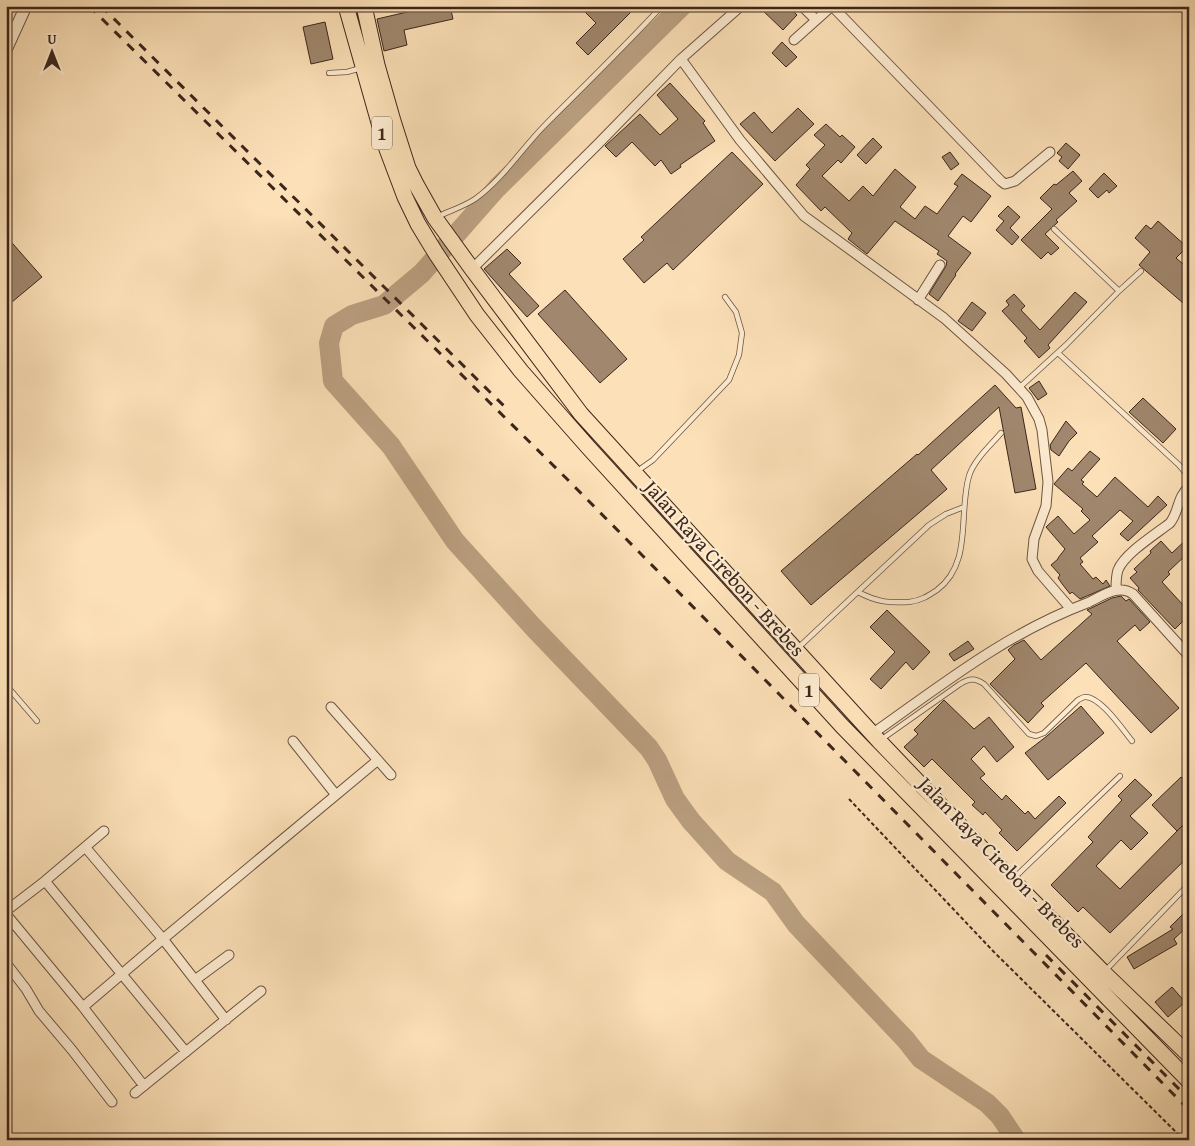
<svg xmlns="http://www.w3.org/2000/svg" width="1195" height="1146" viewBox="0 0 1195 1146" font-family="'Gentium Book Plus',serif">
	<style>
		.lines { fill: none; stroke-linecap: round; stroke-linejoin: round }
		.river { stroke: #bba182; stroke-width: 20 }
		.building { fill: #a0876d; stroke: #3c261c }
		.service-casing { stroke: #6c5443; stroke-width: 6 }
		.minor-casing { stroke: #6c5443; stroke-width: 11 }
		.tertiary-casing { stroke: #6c5443; stroke-width: 13 }
		.trunk-casing { stroke: #3c261c; stroke-width: 17 }
		.path { stroke: #3c261c; stroke-width: 2; stroke-dasharray: 4 2.5; stroke-linecap: butt }
		.service { stroke: #fdebd0; stroke-width: 4.5 }
		.minor { stroke: #fdebd0; stroke-width: 9 }
		.tertiary { stroke: #fdebd0; stroke-width: 11 }
		.trunk { stroke: #fce0b7; stroke-width: 15 }
		.rail { stroke: #3c261c; stroke-width: 3; stroke-dasharray: 9 9; stroke-linecap: butt }
		.labels { text-anchor: middle; dominant-baseline: central; stroke-width: 4.5; stroke-linejoin: round; paint-order: stroke }
		.shield { fill: #fdebd0; stroke: #766152; stroke-width: 1 }
		.shield-label { font-size: 19px; font-weight: bold; fill: #3c261c }
		.street-label { font-size: 20px; fill: #3c261c; stroke: #fdebd0 }
	</style>
	<rect width="100%" height="100%" fill="#fce0b7"/>
	<filter id="stains"><feTurbulence type="fractalNoise" baseFrequency=".004" numOctaves="4"/><feColorMatrix values="0 0 0 0 .2 0 0 0 0 .09 0 0 0 0 .02 0 0 0 .5 -.17"/></filter>
	<radialGradient id="worn" r=".72"><stop offset=".6" stop-color="#630" stop-opacity="0"/><stop offset="1" stop-color="#630" stop-opacity=".3"/></radialGradient>
	<g class="lines">
		<path class="river" d="M682 6 497 188 422 273 384 305 352 315 334 326 329 343 333 381 391 446 455 541 534 628 649 748 657 760 675 799 691 821 727 861 773 892 796 924 906 1040 921 1059 987 1103 1000 1116 1016 1140"/>
	</g>
	<path class="building" d="M433 6H450L453 19 404 30 407 45 384 51 377 19Z
		M579 6H637L588 55 576 43 596 23Z
		M758 6H788L797 15 783 30Z
		M325 22 333 59 311 64 303 27Z
		M782 42 797 57 786 67 772 53Z
		M670 83 705 121 703 123 715 141 680 165 681 167 671 174 661 160 655 166 632 142 616 157 605 146 640 114 660 135 678 119 657 95Z
		M798 108 814 124 775 161 740 124 754 112 772 133Z
		M826 124 840 137 842 135 855 147 841 163 838 160 822 176 849 201 863 186 873 196 895 169 916 187 900 207 915 219 925 206 937 214 958 186 954 184 962 174 991 196 971 222 963 216 948 236 971 253 955 274 956 275 938 301 929 294 946 266 947 261 937 254 939 251 895 221 867 254 848 239 852 233 825 207 821 211 796 185 810 169 806 165 825 145 814 135Z
		M873 138 882 147 866 164 857 155Z
		M1066 143 1080 155 1068 169 1059 161 1062 157 1057 153Z
		M732 152 763 184 673 270 667 263 644 283 623 259 644 240 641 237Z
		M950 152 959 164 951 170 942 157Z
		M1073 171 1082 181 1069 193 1077 201 1056 220 1058 222 1045 234 1059 248 1051 255 1048 252 1041 259 1021 240 1052 209 1040 198 1054 184 1056 185Z
		M1104 173 1117 186 1109 193 1107 190 1098 198 1089 189Z
		M1008 206 1020 217 1010 228 1019 237 1012 245 996 230 1004 221 998 216Z
		M1158 221 1187 247 1176 258 1189 269V298L1183 303 1139 265 1150 252 1135 238 1146 225 1151 229Z
		M6 236 42 277 6 307Z
		M507 249 521 263 509 274 539 306 527 317 484 269Z
		M565 290 627 359 600 383 538 314Z
		M1075 292 1087 302 1048 345 1050 348 1039 358 1024 341 1027 338 1002 311 1009 305 1006 301 1014 294 1025 306 1021 310 1040 330Z
		M972 302 986 313 972 331 958 321Z
		M1039 381 1047 394 1038 400 1029 388Z
		M995 385 1016 408 1021 407 1036 489 1015 493 999 407 931 470 947 489 811 605 781 571 917 454 918 455Z
		M1143 398 1176 429 1163 443 1129 412Z
		M1066 421 1077 433 1069 441 1059 456 1051 450 1050 445Z
		M1090 451 1100 459 1081 480 1084 482 1082 484 1097 497 1115 477 1148 507 1158 496 1167 505 1128 541 1120 534 1133 521 1120 510 1092 536 1098 542 1080 558 1083 562 1080 564 1093 579 1096 577 1103 584 1106 580 1110 586 1080 599 1072 592 1070 594 1063 585 1058 578 1060 575 1051 565 1058 559V558L1065 549 1046 527 1058 516 1074 534 1090 520 1081 511 1083 509 1054 484 1068 468 1072 471Z
		M1189 537V552L1168 572 1170 574 1162 582 1184 606 1189 601V615L1175 629 1138 590 1139 588 1130 578 1137 572 1134 569 1151 553 1150 551 1161 541 1172 553Z
		M1121 596 1126 601 1129 599 1150 622 1140 631 1135 625 1117 641 1179 708 1151 733 1086 663 1041 703 1044 706 1028 723 990 684 1015 659 1008 650 1014 645 1024 640 1041 660 1092 614 1087 610 1112 598Z
		M887 610 930 652 913 670 906 662 881 689 870 679 895 652 870 627Z
		M968 641 974 649 954 661 949 654Z
		M944 700 974 729 989 717 1014 747 997 762 984 746 971 759 985 774 980 778 1002 800 1006 795 1025 814 1028 811 1035 819 1059 796 1066 803 1017 851 999 833 1002 830 985 812 983 815 972 805 975 802 932 759 924 767 904 747 918 734 914 730Z
		M1081 706 1104 733 1048 780 1025 753 1047 736Z
		M1181 777 1189 784V819L1177 831 1152 805Z
		M1135 779 1152 795 1130 816 1148 833 1131 850 1121 840 1096 866 1120 889 1182 826 1189 833V856L1110 933 1083 907 1078 912 1051 885 1093 842 1088 837 1122 800 1118 796Z
		M1189 908V925L1174 939 1177 944 1134 969 1127 957 1173 929 1170 927Z
		M1172 987 1185 1002 1168 1017 1155 1002Z"/>
	<g class="lines">
		<defs>
			<path id="service" d="M329 73 347 72 361 68
				M437 217C449 211 463 207 475 199 503 179 522 148 546 124 585 85 624 47 662 6
				M1054 229 1119 291
				M1058 353 1179 465 1189 477
				M1019 388 1066 345 1119 291 1141 271
				M636 472 653 460 729 380 739 355 742 333 736 312 725 297
				M858 592C877 602 888 603 909 602 920 601 928 596 937 590 973 563 958 514 969 476 974 460 990 446 1001 433
				M799 647 929 525 946 514 964 507
				M6 685 37 721
				M882 739 960 684C970 678 975 678 984 684L1029 734 1036 736 1044 733 1078 700C1080 699 1083 697 1085 697 1100 696 1123 730 1132 741
				M1013 879 1120 776
				M1106 970 1189 884"/>
			<path id="minor" d="M802 6 816 20
				M832 6 1001 181 1005 184 1015 181 1050 152
				M794 40 832 6
				M681 59 741 6
				M472 269 597 145 681 59 740 140 804 216 944 318 1006 374 1027 397 1039 419 1042 430 1048 482 1046 506 1034 539 1032 559 1038 571 1070 608
				M918 300 940 265
				M1116 590C1116 583 1116 576 1118 570 1125 553 1156 534 1170 523 1179 512 1177 497 1189 487
				M331 707 391 775
				M872 734C943 684 1005 634 1087 603 1101 597 1118 583 1133 594L1189 656
				M293 741 336 795
				M86 848 163 939 226 1020
				M45 881 186 1052
				M6 911 45 881 104 831
				M6 914 83 1007 144 1086
				M6 963 26 989 39 1011 72 1050 112 1102
				M195 980 229 955
				M83 1007 163 939 378 760
				M135 1093 261 991"/>
			<path id="tertiary" d="M6 50 26 6"/>
			<path id="trunk" d="M346 6 385 144 405 197 418 224 435 252 477 315 521 371 588 447 842 726 1189 1081
				M364 6 377 65 393 121 408 168 417 186 435 218 472 269 581 414 879 741 1012 880 1104 973 1189 1055"/>
		</defs>
		<use href="#service" class="service-casing"/>
		<use href="#minor" class="minor-casing"/>
		<use href="#tertiary" class="tertiary-casing"/>
		<use href="#trunk" class="trunk-casing"/>
		<path class="path" d="M849 799 993 951 1184 1140"/>
		<use href="#service" class="service"/>
		<use href="#minor" class="minor"/>
		<use href="#tertiary" class="tertiary"/>
		<use href="#trunk" class="trunk"/>
		<path class="rail" d="M89 6 569 481 1189 1110
			M101 6 505 407
			M1046 955 1189 1099"/>
	</g>
	<g class="labels">
		<g class="shield">
			<rect x="372" y="116.5" width="20" height="33" rx="4"/>
			<rect x="799" y="673.5" width="20" height="33" rx="4"/>
		</g>
		<g class="shield-label">
			<text x="382" y="133">1</text>
			<text x="809" y="690">1</text>
		</g>
		<g class="street-label">
			<text transform="translate(725 568) rotate(48)">Jalan Raya Cirebon - Brebes</text>
			<text transform="translate(1002 862) rotate(46)">Jalan Raya Cirebon - Brebes</text>
		</g>
	</g>
	<rect width="1195" height="1146" fill="none" stroke="#fce0b7" stroke-width="25"/>
	<rect x="8" y="8" width="1180" height="1131" fill="none" stroke="#3c261c" stroke-width="2.5"/>
	<rect x="12" y="12" width="1170" height="1121" fill="none" stroke="#3c261c"/>
	<g transform="translate(52 52)" stroke="#fdebd0" stroke-width="4" paint-order="stroke">
	<path d="M0-4L9 19L0 12L-9 19Z" fill="#3c261c"/>
	<text y="-8" font-size="14" font-weight="bold" text-anchor="middle" fill="#3c261c">U</text>
	</g>
	<rect width="100%" height="100%" filter="url(#stains)"/>
	<rect width="100%" height="100%" fill="url(#worn)"/>
</svg>
